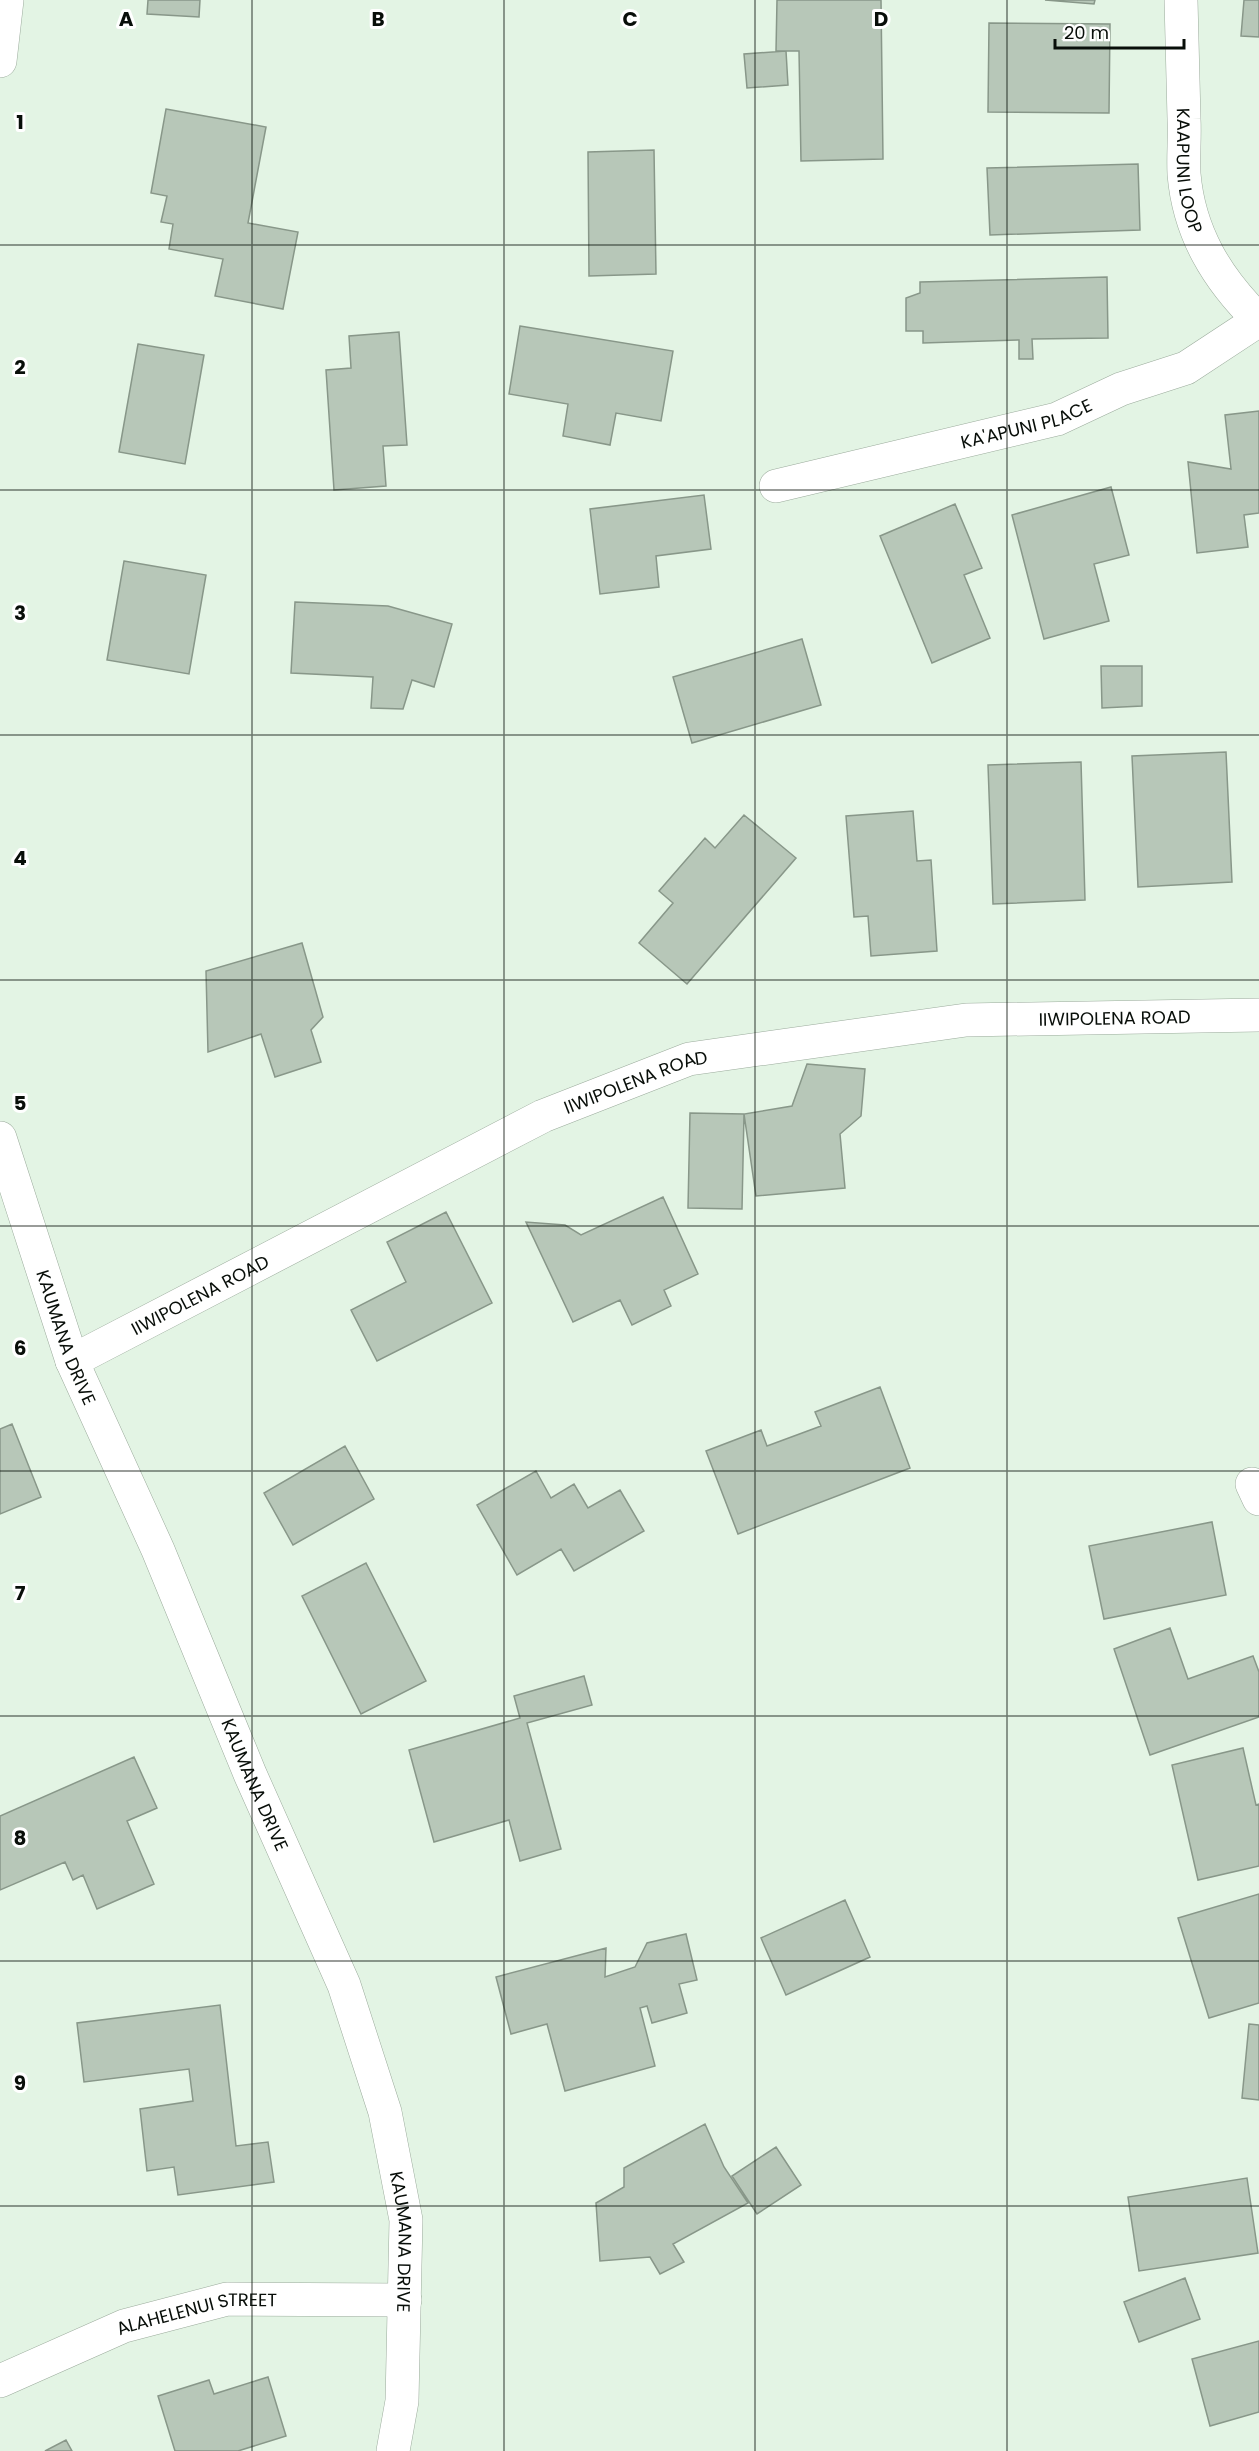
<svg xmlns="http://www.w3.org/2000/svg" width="1259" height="2451" viewBox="0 0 1259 2451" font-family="Poppins,sans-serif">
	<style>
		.building { fill: #b7c7b8; stroke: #889789; stroke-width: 1.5 }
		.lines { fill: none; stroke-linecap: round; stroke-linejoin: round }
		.minor-casing { stroke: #9bab9c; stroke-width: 34 }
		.tertiary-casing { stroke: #9bab9c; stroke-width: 34 }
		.minor { stroke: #fff; stroke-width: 33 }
		.tertiary { stroke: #fff; stroke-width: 33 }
		.grid { fill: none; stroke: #080e09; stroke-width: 1.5; stroke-opacity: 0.55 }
		.labels { text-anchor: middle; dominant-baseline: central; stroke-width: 6; stroke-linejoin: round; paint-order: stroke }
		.street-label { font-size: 18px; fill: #080e09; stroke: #fff }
		.grid-label { font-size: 20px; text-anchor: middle; font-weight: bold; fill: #080e09; stroke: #fff; stroke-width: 6; stroke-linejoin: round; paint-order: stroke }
	</style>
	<rect width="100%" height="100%" fill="#e3f4e4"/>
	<path class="building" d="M148 0H200L199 17 147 14Z
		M777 0H881L883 159 801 161 799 51H776Z
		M1045 0H1095L1094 4Z
		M1244 0H1259V37L1241 36Z
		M989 23 1110 24 1109 113 988 112Z
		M786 51 788 85 747 88 744 54Z
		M166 109 266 127 248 223 298 232 283 309 215 296 223 259 169 249 173 224 161 222 167 196 151 193Z
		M654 150 656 274 589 276 588 152Z
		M1138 164 1140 230 990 235 987 168Z
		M1107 277 1108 338 1032 339 1033 359H1019V340L923 343V331H906V298L920 293V282Z
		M520 326 673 351 661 421 616 413 610 445 563 436 568 404 509 394Z
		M399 332 407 445 383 446 386 486 334 490 326 370 351 368 349 336Z
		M138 344 204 355 185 464 119 452Z
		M1259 411V513L1244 515 1248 547 1197 553 1188 462 1231 469 1225 415Z
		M1111 487 1129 555 1094 564 1109 621 1044 639 1012 515Z
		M704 495 711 549 656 556 659 587 600 594 590 509Z
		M955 504 982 568 964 575 990 638 932 663 880 536Z
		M124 561 206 575 189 674 107 660Z
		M295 602 388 606 452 624 434 687 412 680 403 709 371 708 373 677 291 673Z
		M802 639 821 705 692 743 673 677Z
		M1101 666H1142V706L1102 708Z
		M1226 752 1232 882 1138 887 1132 756Z
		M1081 762 1085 900 993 904 988 765Z
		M913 811 917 861 931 860 937 951 871 956 868 916 854 917 846 816Z
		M744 815 796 858 687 984 639 943 673 903 659 891 705 838 715 848Z
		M302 943 323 1017 311 1030 321 1062 275 1077 261 1034 208 1052 206 971Z
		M807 1064 865 1069 861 1116 840 1134 845 1188 756 1196 744 1114 792 1106Z
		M690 1113 744 1114 742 1209 688 1208Z
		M663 1197 698 1274 664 1290 671 1306 632 1325 620 1300 573 1322 526 1222 565 1225 581 1235Z
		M446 1212 492 1303 377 1361 351 1310 406 1282 387 1242Z
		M880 1387 910 1468 738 1534 706 1451 761 1430 767 1446 821 1426 815 1412Z
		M12 1424 41 1497 0 1514V1429Z
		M345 1446 374 1499 293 1545 264 1493Z
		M536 1471 551 1498 574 1484 588 1508 620 1490 644 1531 574 1571 561 1549 517 1575 477 1505Z
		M1212 1522 1226 1595 1104 1619 1089 1546Z
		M366 1563 426 1681 361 1714 302 1596Z
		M1170 1628 1188 1679 1253 1656 1259 1672V1717L1150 1755 1114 1649Z
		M584 1676 592 1705 527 1723 561 1849 520 1861 509 1820 434 1842 409 1750 520 1718 514 1696Z
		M1243 1748 1256 1805 1259 1804V1866L1198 1880 1172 1765Z
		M134 1757 157 1808 127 1821 154 1884 97 1909 83 1875 73 1880 65 1862 0 1890V1816Z
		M1259 1894V2003L1209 2018 1178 1918Z
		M845 1900 870 1957 786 1995 761 1938Z
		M686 1934 697 1980 679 1984 687 2013 652 2023 647 2006 640 2008 655 2066 565 2091 547 2024 511 2034 496 1977 606 1948 605 1977 635 1967 647 1943Z
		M220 2005 236 2146 268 2142 274 2182 178 2195 174 2167 147 2171 140 2109 193 2101 189 2069 84 2082 77 2023Z
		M1249 2024 1259 2025V2100L1242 2098Z
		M705 2124 724 2167 748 2203 673 2244 684 2262 660 2274 650 2257 600 2261 596 2203 624 2187V2168Z
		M776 2147 801 2185 757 2214 732 2176Z
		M1247 2178 1258 2253 1139 2271 1128 2197Z
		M1185 2278 1200 2319 1139 2342 1124 2302Z
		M1259 2341V2412L1210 2426 1192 2359Z
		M268 2377 286 2436 238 2451H175L158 2396 209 2380 214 2394Z
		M66 2440 72 2451H45Z"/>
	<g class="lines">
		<defs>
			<g id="minor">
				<path id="s1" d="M1181 0C1182 40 1183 79 1184 119 1185 137 1183 156 1184 174 1189 233 1217 279 1259 320"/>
				<path id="s2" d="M776 486 1057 419 1121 389 1186 368 1259 320"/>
				<path id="s3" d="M72 1361 543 1116 689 1059 966 1020 1259 1015"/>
				<path d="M1252 1484 1259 1499"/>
				<path id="s4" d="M0 2381 124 2326 227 2299 405 2300"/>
			</g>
			<g id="tertiary">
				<path d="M0 61 7 0"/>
				<path id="s5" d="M0 1138 72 1361 158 1550 250 1774 344 1985 385 2112 406 2220 402 2401 393 2451"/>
			</g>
		</defs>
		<use href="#minor" class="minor-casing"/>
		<use href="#tertiary" class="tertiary-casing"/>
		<use href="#minor" class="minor"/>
		<use href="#tertiary" class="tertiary"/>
	</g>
	<path class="grid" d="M252 0V2451M504 0V2451M755 0V2451M1007 0V2451M0 245H1259M0 490H1259M0 735H1259M0 980H1259M0 1226H1259M0 1471H1259M0 1716H1259M0 1961H1259M0 2206H1259"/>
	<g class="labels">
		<g class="street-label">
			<text stroke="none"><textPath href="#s1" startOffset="171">KAAPUNI LOOP</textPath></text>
			<text stroke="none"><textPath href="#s2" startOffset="258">KA'APUNI PLACE</textPath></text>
			<text stroke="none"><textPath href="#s3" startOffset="1116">IIWIPOLENA ROAD</textPath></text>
			<text stroke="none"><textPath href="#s3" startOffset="630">IIWIPOLENA ROAD</textPath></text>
			<text stroke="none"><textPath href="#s3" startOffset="144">IIWIPOLENA ROAD</textPath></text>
			<text stroke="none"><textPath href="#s5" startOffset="210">KAUMANA DRIVE</textPath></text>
			<text stroke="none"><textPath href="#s5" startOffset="696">KAUMANA DRIVE</textPath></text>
			<text stroke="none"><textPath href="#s5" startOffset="1180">KAUMANA DRIVE</textPath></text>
			<text stroke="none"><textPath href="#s4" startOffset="210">ALAHELENUI STREET</textPath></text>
		</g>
	</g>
	<g class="grid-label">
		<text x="126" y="26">A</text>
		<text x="378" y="26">B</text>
		<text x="630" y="26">C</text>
		<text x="881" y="26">D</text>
		<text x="20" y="129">1</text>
		<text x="20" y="374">2</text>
		<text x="20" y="620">3</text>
		<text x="20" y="865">4</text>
		<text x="20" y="1110">5</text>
		<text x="20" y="1355">6</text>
		<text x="20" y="1600">7</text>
		<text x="20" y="1845">8</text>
		<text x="20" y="2090">9</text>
	</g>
	<path d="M1055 39v9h129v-9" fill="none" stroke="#080e09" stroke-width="3"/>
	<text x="1064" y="39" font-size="18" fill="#080e09" stroke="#ffffff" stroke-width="4.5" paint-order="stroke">20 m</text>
</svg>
